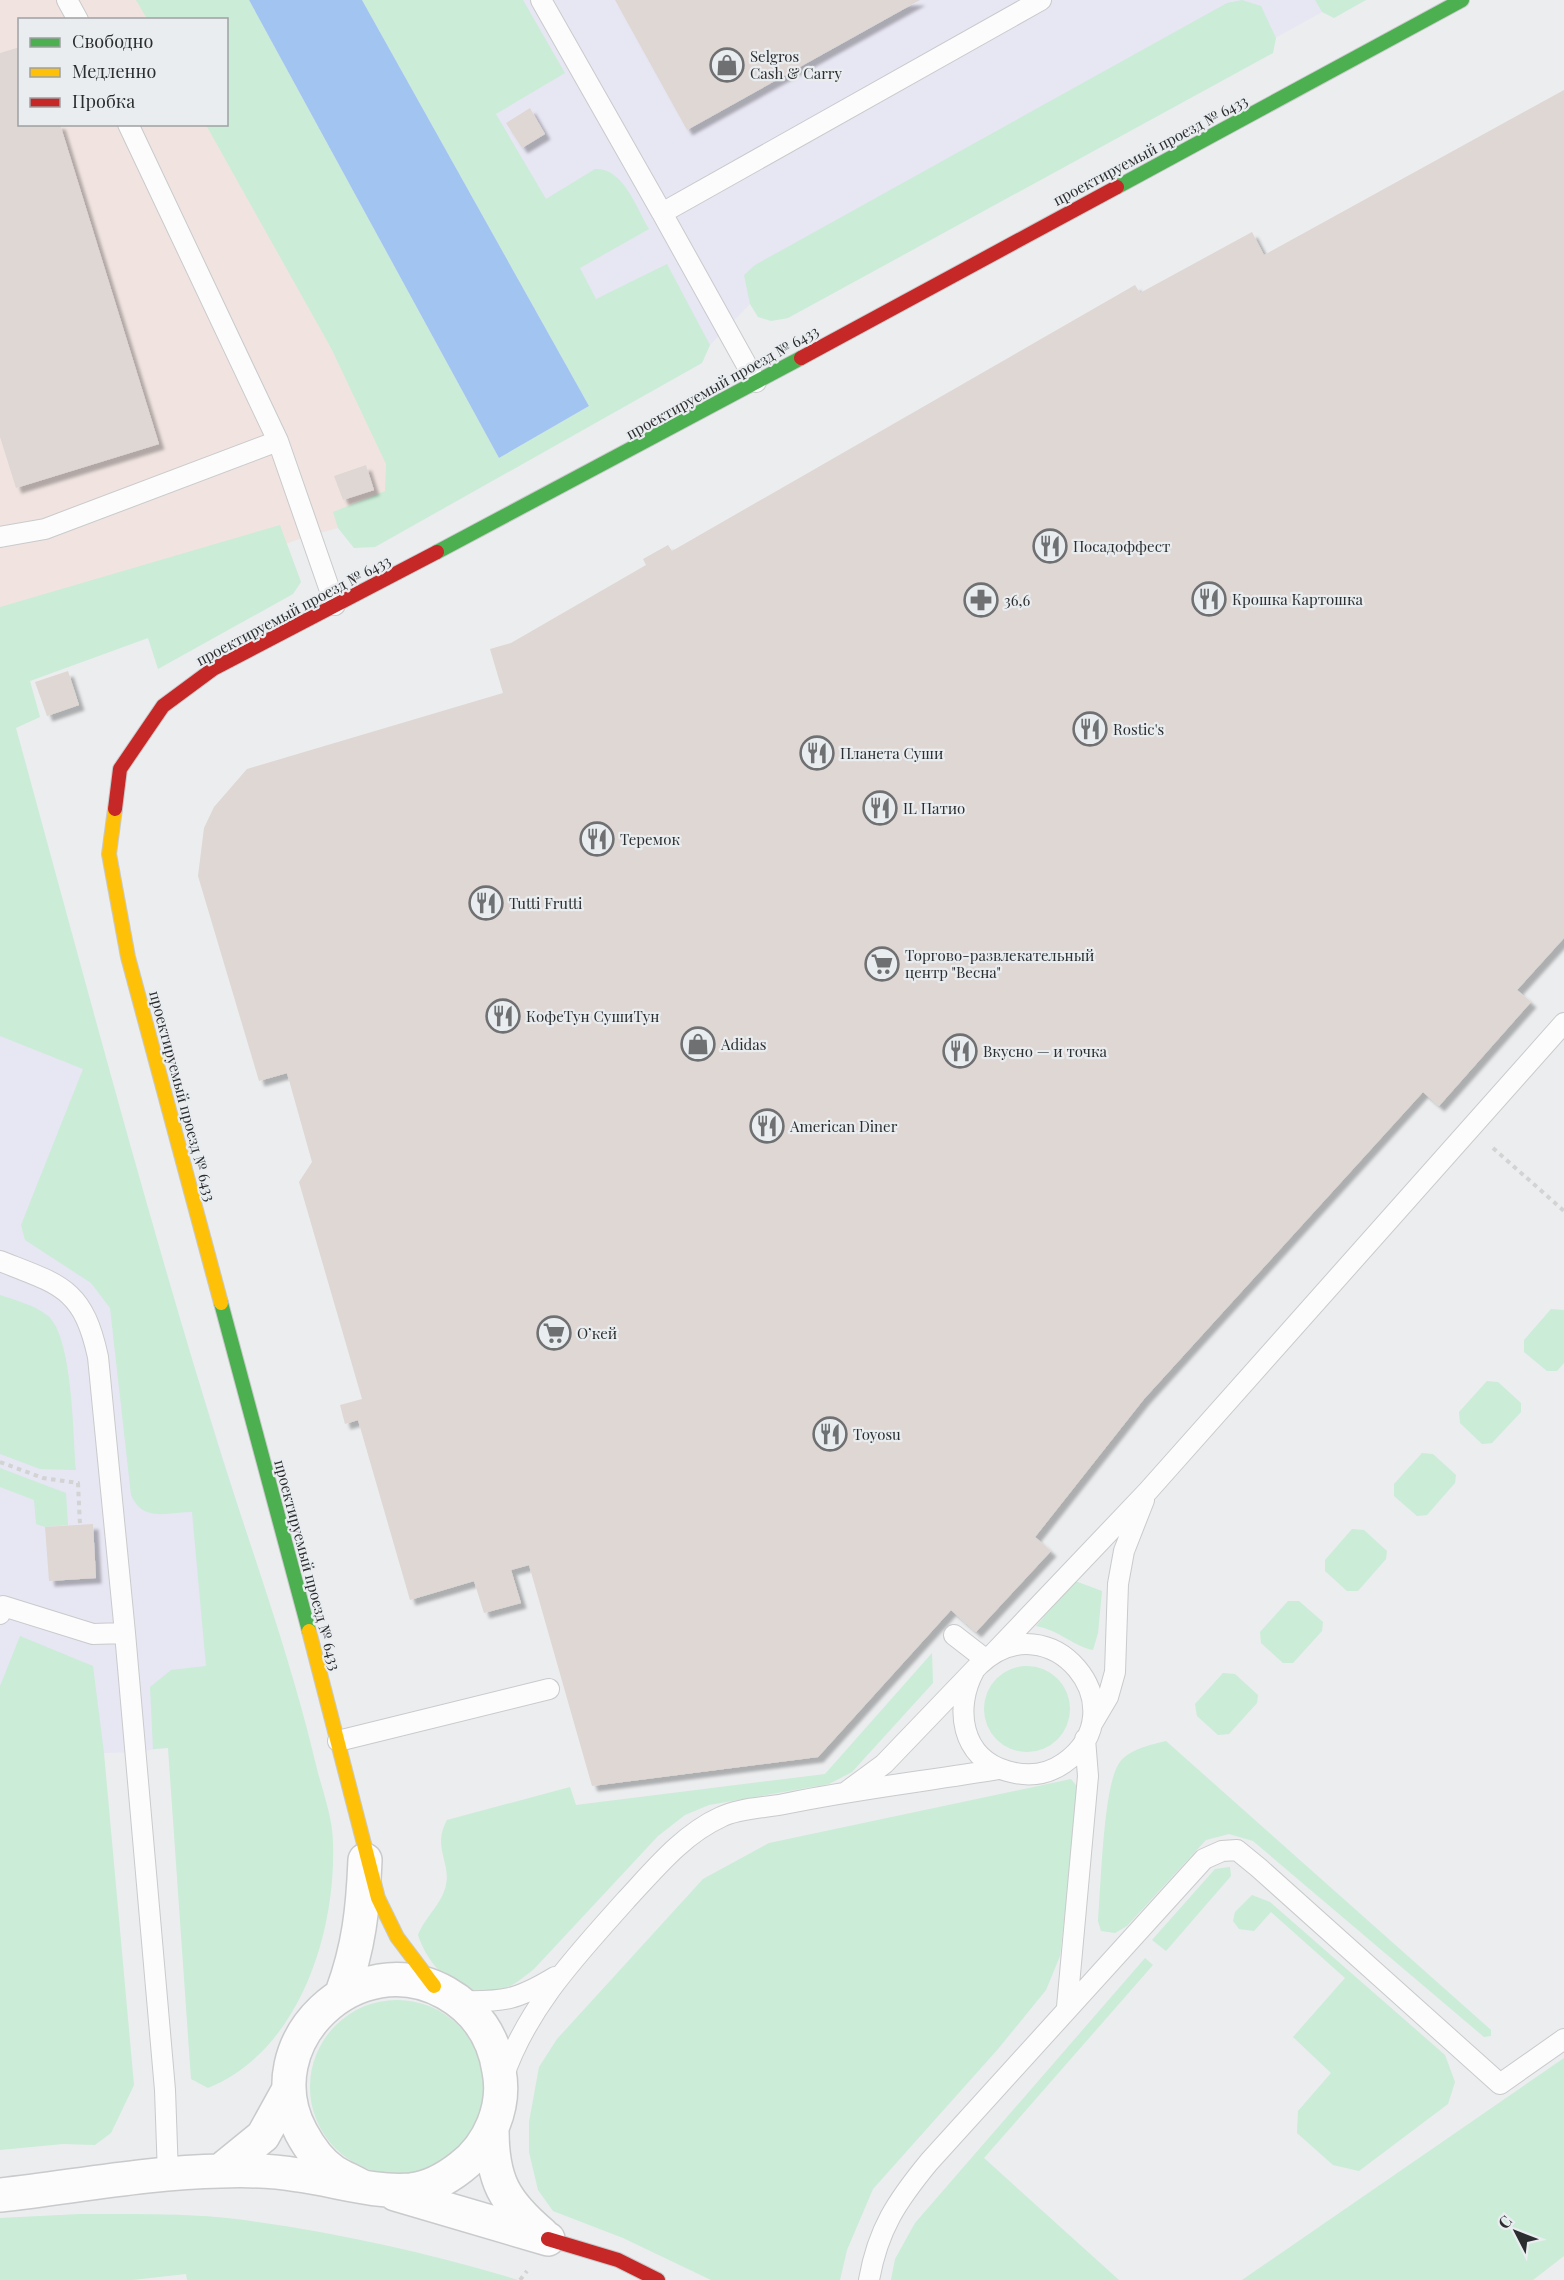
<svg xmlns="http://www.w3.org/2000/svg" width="1564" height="2280" viewBox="0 0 1564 2280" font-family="'Playfair Display',serif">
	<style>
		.commercial { fill: #e7e6f3 }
		.industrial { fill: #f1e4e0 }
		.green { fill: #cbecd7 }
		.water { fill: #a2c4f1 }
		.building { fill: #dfd7d3; filter: url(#shadow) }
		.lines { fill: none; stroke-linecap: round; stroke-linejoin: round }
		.lane-casing { stroke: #c9cacb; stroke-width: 22 }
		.street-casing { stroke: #c9cacb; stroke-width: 36 }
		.fast-casing { stroke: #c9cacb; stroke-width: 16 }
		.slow-casing { stroke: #c9cacb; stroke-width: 16 }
		.jam-casing { stroke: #c9cacb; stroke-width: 16 }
		.path { stroke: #d2d3d3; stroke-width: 4; stroke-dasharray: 4.5 4.5; stroke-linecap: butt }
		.lane { stroke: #fcfcfd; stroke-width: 20 }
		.street { stroke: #fcfcfd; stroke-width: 33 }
		.fast { stroke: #4caf50; stroke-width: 14 }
		.slow { stroke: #ffc107; stroke-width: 14 }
		.jam { stroke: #c62828; stroke-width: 14 }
		.labels { text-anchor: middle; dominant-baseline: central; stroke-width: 4.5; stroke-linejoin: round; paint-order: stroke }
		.poi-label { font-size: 15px; fill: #2b2d2e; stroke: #eaedf0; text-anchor: start }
		.street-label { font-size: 15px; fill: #2b2d2e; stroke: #eaedf0 }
	</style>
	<defs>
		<filter id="shadow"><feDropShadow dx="5.5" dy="5.5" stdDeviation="1.5" flood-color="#0004"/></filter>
	</defs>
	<rect width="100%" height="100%" fill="#ebedef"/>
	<path class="commercial" d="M380 0H1344L791 304H750L710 345 601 404Z
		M0 743 272 1616 307 1729 135 1752 104 1753 0 1765Z"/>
	<path class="industrial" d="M0 0H189L200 19 20 20V124H226L446 498 309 536 0 638Z"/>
	<path class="green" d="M136 0H249L499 458 589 406 362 0H523L565 73 496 114 546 199 595 169C623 167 637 209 649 229L580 268 596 299 667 264 710 345 702 363 375 547 354 548 338 528 333 512 385 491 386 464 331 348 206 125 226 124V20L147 19Z
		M1242 0 1261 6 1276 38 1273 53 788 318 771 321 758 317 750 304 744 275 755 265 1227 3Z
		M1315 0H1366L1334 18 1322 12Z
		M280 525 301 582 293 594 158 669 148 638 30 681 40 717 16 728C82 969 146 1212 220 1451 253 1555 291 1659 316 1765 322 1790 333 1818 333 1843 336 1934 299 2051 208 2088L191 2079 168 1748 153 1749 150 1687 171 1670 206 1666 192 1512C168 1512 143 1523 131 1495L110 1308 91 1283 25 1240 21 1225 83 1069 0 1036V607Z
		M0 1295C15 1300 34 1305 47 1315 73 1335 73 1436 76 1470L40 1469 0 1454Z
		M1551 1309 1564 1310V1363L1557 1371H1547L1524 1352V1340Z
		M1487 1381 1498 1382 1521 1403V1412L1492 1443 1482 1444 1460 1423 1459 1412Z
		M1422 1453 1433 1454 1456 1475 1455 1483 1427 1515 1417 1516 1394 1496V1484Z
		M0 1468 66 1493 68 1525 45 1527 36 1524 34 1500 0 1487Z
		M1352 1529 1364 1530 1387 1551 1386 1559 1358 1591H1347L1325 1571V1560Z
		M1075 1581 1102 1591 1098 1633 1093 1650C1075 1647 1059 1630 1036 1626Z
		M1288 1601H1299L1323 1622 1322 1631 1293 1663H1283L1261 1643 1260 1632Z
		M20 1636 93 1666 104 1753 134 2085 111 2133 95 2145 63 2144 0 2150V1686Z
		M932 1653 933 1683 852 1772 829 1784 709 1805 685 1815 658 1836 534 1969C525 1976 514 1986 502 1989 461 1999 430 1971 418 1935 425 1917 442 1904 446 1885 451 1862 432 1847 447 1820L570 1787 576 1805 825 1774Z
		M984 1709a43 43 0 1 1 86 0a43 43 0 1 1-86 0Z
		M1223 1673 1235 1674 1258 1695 1257 1703 1229 1734 1218 1735 1197 1716 1195 1704Z
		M1166 1741 1491 2030V2036L1484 2037 1253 1841 1229 1834 1206 1840 1127 1926 1115 1933 1101 1931 1098 1921C1101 1887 1103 1791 1118 1765 1127 1749 1151 1745 1166 1741Z
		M1071 1779 1079 1789 1060 1956 1046 1990 998 2049 873 2189 847 2250 840 2280H711L623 2238 553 2211 538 2190 529 2152V2122L539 2067 557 2039 703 1879 769 1843Z
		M1230 1867 1231 1876 1166 1951 1152 1940 1215 1869Z
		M1252 1895 1270 1902 1445 2055 1455 2082 1448 2104 1359 2171 1333 2165 1297 2133 1298 2111 1331 2073 1293 2037 1345 1978 1271 1912 1254 1931 1239 1929 1233 1921 1235 1912Z
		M1145 1958 1153 1965 984 2158 1119 2280H891L895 2259 915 2223Z
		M310 2087a87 87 0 1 1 174 0a87 87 0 1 1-174 0Z
		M1564 2058V2256L1533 2280H1242Z
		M80 2214C132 2214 185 2213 236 2219 330 2231 427 2252 518 2280H187L186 2274 132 2280H0V2218Z"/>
	<path class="water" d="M249 0H362L589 406 499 458Z"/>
	<path class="building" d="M615 0H920L687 130Z
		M20 47V124H60L159 444 16 488 0 437V53Z
		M1564 90V938L1517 990 1531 1002 1439 1106 1423 1092 1144 1399 1035 1537 1051 1551 976 1632 951 1610 818 1757 592 1786 529 1565 511 1570 521 1603 484 1613 474 1581 410 1600 358 1420 345 1424 340 1405 362 1399 299 1182 312 1162 287 1073 259 1081 198 876 204 828 214 807 247 769 503 693 490 649 511 643 646 565 643 559 668 545 672 551 1135 285 1140 293 1252 232 1264 255Z
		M530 108 545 134 522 148 506 123Z
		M366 465 374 490 343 500 334 476Z
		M68 671 79 705 47 716 35 682Z
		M93 1524 96 1578 49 1581 45 1527Z"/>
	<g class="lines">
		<defs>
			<path id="lane" d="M67 0 78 20
				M541 0 662 213 1041 0
				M662 213 756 382
				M278 441 335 605
				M0 537 45 529 278 441 128 124
				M0 1261C61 1285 83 1288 98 1357L125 1633 165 2090 168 2175
				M0 1614 3 1606 93 1634 125 1633
				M954 1635 985 1659
				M993 1654 1148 1491 1564 1023
				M1092 1724 1108 1697 1115 1672 1118 1584 1124 1551 1144 1500
				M338 1741 549 1689
				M846 1792 884 1764 979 1665C1050 1598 1141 1709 1064 1763 1047 1775 1027 1777 1007 1771 961 1758 954 1708 974 1671
				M460 2001C504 2002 517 2000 555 1977
				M1067 2007 1088 1776 1085 1739
				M503 2078C527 2007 577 1955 626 1900 654 1870 683 1834 721 1817 739 1808 764 1808 784 1804 855 1789 928 1781 999 1769
				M869 2280C878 2229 897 2201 929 2162L1204 1859 1222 1851 1237 1850 1259 1868 1500 2084 1564 2039"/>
			<path id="street" d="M342 1993C359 1947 363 1909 365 1860
				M492 2130C492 2180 504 2202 542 2234
				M220 2171 263 2136 289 2089
				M395 2194 548 2239
				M0 2195C72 2187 149 2172 221 2171 246 2170 274 2171 298 2175 336 2180 373 2193 411 2190 429 2188 447 2178 461 2167 490 2145 506 2106 499 2071 494 2037 476 2010 446 1993 358 1943 253 2042 301 2132 309 2147 319 2162 334 2172 342 2177 352 2181 361 2186"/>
			<path id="fast" d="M1117 187 1462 0
				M437 552 801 358
				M221 1303 309 1631"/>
			<path id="slow" d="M115 809 109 854 128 957 221 1303
				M309 1631 378 1898 397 1937 434 1986"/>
			<path id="jam" d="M801 358 1117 187
				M115 809 120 769 163 706 213 669 437 552
				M548 2239 618 2260 658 2280"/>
		</defs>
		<use href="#lane" class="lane-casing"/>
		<use href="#street" class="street-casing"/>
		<use href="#fast" class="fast-casing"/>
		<use href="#slow" class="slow-casing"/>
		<use href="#jam" class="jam-casing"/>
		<path class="path" d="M1493 1148 1564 1211
			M0 1462 43 1478 78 1483 80 1525
			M520 2280 527 2271"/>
		<use href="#lane" class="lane"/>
		<use href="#street" class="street"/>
		<use href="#fast" class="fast"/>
		<use href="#slow" class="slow"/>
		<use href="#jam" class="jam"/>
	</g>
	<defs>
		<symbol id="shop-ring" viewBox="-11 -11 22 22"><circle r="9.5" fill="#eaedf0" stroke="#6e7072" stroke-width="1.5"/><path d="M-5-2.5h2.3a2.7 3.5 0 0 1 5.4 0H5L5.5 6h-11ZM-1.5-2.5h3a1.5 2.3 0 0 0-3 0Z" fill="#6e7072"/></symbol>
		<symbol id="restaurant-ring" viewBox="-11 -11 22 22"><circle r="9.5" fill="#eaedf0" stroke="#6e7072" stroke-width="1.5"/><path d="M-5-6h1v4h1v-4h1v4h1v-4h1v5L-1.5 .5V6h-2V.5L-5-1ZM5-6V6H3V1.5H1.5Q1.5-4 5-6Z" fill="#6e7072"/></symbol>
		<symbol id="pharmacy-ring" viewBox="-11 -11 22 22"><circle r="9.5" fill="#eaedf0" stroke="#6e7072" stroke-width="1.5"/><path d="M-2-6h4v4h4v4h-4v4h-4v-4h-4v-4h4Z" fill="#6e7072"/></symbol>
		<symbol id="supermarket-ring" viewBox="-11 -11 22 22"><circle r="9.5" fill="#eaedf0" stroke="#6e7072" stroke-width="1.5"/><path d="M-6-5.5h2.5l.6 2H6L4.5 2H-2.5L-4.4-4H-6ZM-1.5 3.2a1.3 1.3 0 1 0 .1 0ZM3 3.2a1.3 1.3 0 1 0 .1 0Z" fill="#6e7072"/></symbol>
	</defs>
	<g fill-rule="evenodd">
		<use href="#shop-ring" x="708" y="46" width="38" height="38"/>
		<use href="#restaurant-ring" x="1031" y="527" width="38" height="38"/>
		<use href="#restaurant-ring" x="1190" y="580" width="38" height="38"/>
		<use href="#pharmacy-ring" x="962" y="581" width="38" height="38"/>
		<use href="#restaurant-ring" x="1071" y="710" width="38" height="38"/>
		<use href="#restaurant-ring" x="798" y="734" width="38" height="38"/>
		<use href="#restaurant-ring" x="861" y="789" width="38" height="38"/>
		<use href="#restaurant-ring" x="578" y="820" width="38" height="38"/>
		<use href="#restaurant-ring" x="467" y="884" width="38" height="38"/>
		<use href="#supermarket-ring" x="863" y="945" width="38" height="38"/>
		<use href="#restaurant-ring" x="484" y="997" width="38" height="38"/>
		<use href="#shop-ring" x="679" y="1025" width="38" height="38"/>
		<use href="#restaurant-ring" x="941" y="1032" width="38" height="38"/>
		<use href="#restaurant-ring" x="748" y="1107" width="38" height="38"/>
		<use href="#supermarket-ring" x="535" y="1314" width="38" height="38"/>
		<use href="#restaurant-ring" x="811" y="1415" width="38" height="38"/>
	</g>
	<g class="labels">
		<g class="poi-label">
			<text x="750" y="56">Selgros<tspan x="750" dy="17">Cash &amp; Carry</tspan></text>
			<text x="1073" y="546">Посадоффест</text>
			<text x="1232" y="599">Крошка Картошка</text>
			<text x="1004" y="600">36,6</text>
			<text x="1113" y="729">Rostic's</text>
			<text x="840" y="753">Планета Суши</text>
			<text x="903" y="808">IL Патио</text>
			<text x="620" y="839">Теремок</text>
			<text x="509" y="903">Tutti Frutti</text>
			<text x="905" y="955">Торгово-развлекательный<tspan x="905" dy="17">центр "Весна"</tspan></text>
			<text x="526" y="1016">КофеТун СушиТун</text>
			<text x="721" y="1044">Adidas</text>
			<text x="983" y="1051">Вкусно — и точка</text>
			<text x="790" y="1126">American Diner</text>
			<text x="577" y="1333">О’кей</text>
			<text x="853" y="1434">Toyosu</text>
		</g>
		<g class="street-label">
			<text transform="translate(1150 150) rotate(-28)">проектируемый проезд № 6433</text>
			<text transform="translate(722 382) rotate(-29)">проектируемый проезд № 6433</text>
			<text transform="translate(293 610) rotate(-28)">проектируемый проезд № 6433</text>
			<text transform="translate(183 1096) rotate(75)">проектируемый проезд № 6433</text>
			<text transform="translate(308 1565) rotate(75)">проектируемый проезд № 6433</text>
		</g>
	</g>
	<rect x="18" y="18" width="210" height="108" fill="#eaedf0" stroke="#9ea0a2" stroke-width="1.5"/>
	<rect x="30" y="38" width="30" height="9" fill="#4caf50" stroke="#9ea0a2" stroke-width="1.5"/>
	<text x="72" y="48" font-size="18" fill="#2b2d2e">Свободно</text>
	<rect x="30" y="68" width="30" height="9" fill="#ffc107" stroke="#9ea0a2" stroke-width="1.5"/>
	<text x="72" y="78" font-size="18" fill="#2b2d2e">Медленно</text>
	<rect x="30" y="98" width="30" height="9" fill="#c62828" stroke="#9ea0a2" stroke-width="1.5"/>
	<text x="72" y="108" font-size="18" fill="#2b2d2e">Пробка</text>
	<g transform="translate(1516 2232) rotate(312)" stroke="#eaedf0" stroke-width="4.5" paint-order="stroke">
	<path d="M0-4.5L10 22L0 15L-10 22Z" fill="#2b2d2e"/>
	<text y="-9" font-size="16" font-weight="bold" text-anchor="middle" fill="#2b2d2e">С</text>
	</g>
</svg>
